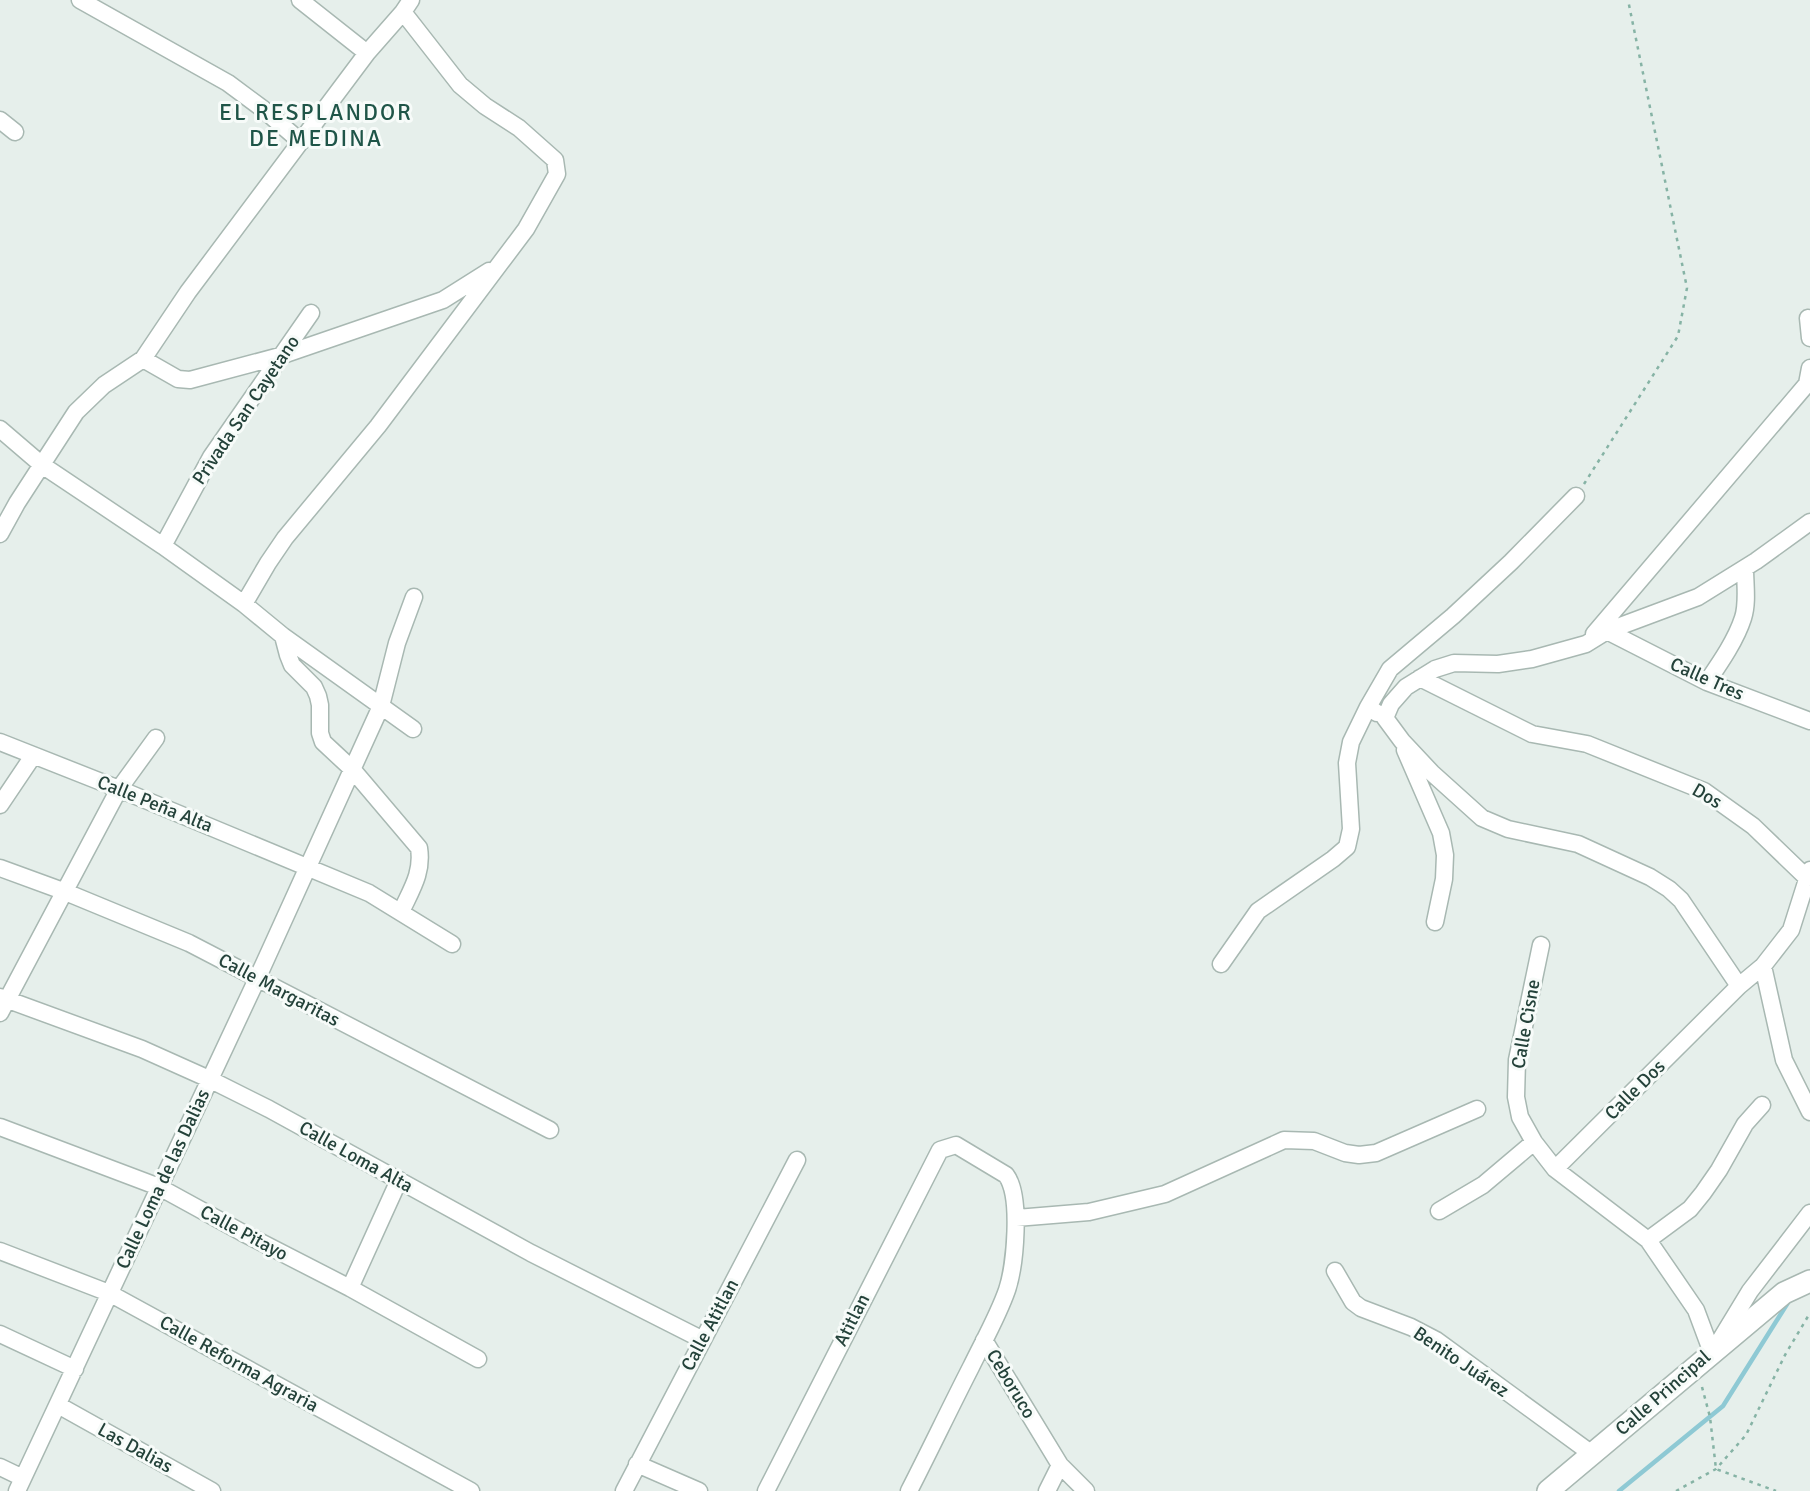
<svg xmlns="http://www.w3.org/2000/svg" width="1810" height="1491" viewBox="0 0 1810 1491" font-family="Signika,sans-serif">
	<style>
		.lines { fill: none; stroke-linecap: round; stroke-linejoin: round }
		.stream { stroke: #8ec9d4; stroke-width: 4.5 }
		.minor-casing { stroke: #a8b8b2; stroke-width: 19 }
		.tertiary-casing { stroke: #a8b8b2; stroke-width: 24 }
		.path { stroke: #86b3a5; stroke-width: 2.5; stroke-dasharray: 3.5 5; stroke-linecap: butt }
		.minor { stroke: #fff; stroke-width: 16 }
		.tertiary { stroke: #fff; stroke-width: 21 }
		.labels { text-anchor: middle; dominant-baseline: central; stroke-width: 6; stroke-linejoin: round; paint-order: stroke }
		.street-label { font-size: 19px; fill: #24423a; stroke: #f7fbf9 }
		.quarter-label { font-size: 23px; letter-spacing: 2px; fill: #1f5548; stroke: #f7fbf9 }
	</style>
	<rect width="100%" height="100%" fill="#e6efeb"/>
	<g class="lines">
		<path class="stream" d="M1619 1491 1723 1406 1789 1301"/>
		<defs>
			<path id="minor" d="M80 0 228 83 263 109 301 142
				M300 0 367 53
				M0 120 15 132
				M1808 318 1810 338
				M143 359 178 379 190 380 280 356 443 300 489 271
				M0 429 42 465 163 546 244 604 283 636 413 729
				M0 534 17 503 76 412 104 385 143 359 188 292 367 53 403 12 411 0
				M163 546 211 457 311 313
				M244 604 268 563 285 538 378 426 526 229 557 174 555 160 519 128 485 106 460 85 403 12
				M1607 631 1707 682 1810 721
				M1594 634 1807 384 1810 368
				M283 636 288 655 292 665 314 687 318 696 320 705V733L323 742 352 769 419 848C423 873 411 890 401 912
				M1420 678 1532 734 1587 744 1704 791 1753 826 1807 878
				M1707 682C1720 663 1736 640 1743 618 1748 603 1745 584 1745 568
				M1377 713 1368 707 1390 669 1453 616 1511 562 1576 496
				M0 742 119 789 369 893 452 944
				M1405 750 1441 833 1445 855 1444 879 1435 922
				M0 805 33 756
				M0 868 63 891 189 943 550 1130
				M1541 945 1517 1060 1516 1097 1520 1117 1534 1142 1555 1169 1648 1240 1696 1310 1712 1353
				M1221 964 1258 911 1333 859 1347 847 1351 829 1347 763 1351 742 1368 707
				M1763 966 1784 1060 1810 1112
				M1739 986 1681 900 1669 889 1650 877 1578 844 1508 829 1482 818 1432 773 1402 741 1385 718 1391 704 1406 687 1435 669 1454 663 1498 664 1532 659 1586 644 1607 631 1698 597 1756 561 1810 522
				M0 997 142 1049 209 1079 269 1109 531 1253 703 1340
				M0 1013 119 789 156 738
				M0 1127 159 1187 243 1233 350 1288 478 1359
				M1555 1169 1739 986 1763 966 1791 930 1810 870
				M1439 1211 1483 1185 1534 1142
				M1016 1218 1089 1212 1165 1194 1284 1140 1314 1141 1345 1153 1359 1155 1376 1153 1477 1109
				M1648 1240 1690 1209 1703 1193 1719 1170 1745 1124 1762 1105
				M0 1251 109 1293 471 1491
				M1335 1271 1353 1302 1361 1308 1411 1327 1436 1340 1592 1454
				M350 1288 399 1180
				M0 1334 75 1369
				M984 1340 1060 1465 1086 1491
				M1719 1342 1750 1291 1810 1213
				M58 1405 212 1491
				M637 1464 699 1491
				M0 1467 23 1478
				M17 1491 257 979 381 706 397 643 414 597
				M624 1491 797 1160
				M766 1491 940 1150 956 1145 1006 1175C1022 1196 1015 1266 1007 1290 998 1316 983 1342 971 1367 950 1408 930 1450 909 1491
				M1047 1491 1060 1465"/>
			<path id="tertiary" d="M1548 1491 1784 1293 1810 1281"/>
		</defs>
		<use href="#minor" class="minor-casing"/>
		<use href="#tertiary" class="tertiary-casing"/>
		<path class="path" d="M1584 484 1678 336 1687 288 1628 0
			M1702 1387 1710 1417 1716 1469 1776 1491
			M1676 1491 1716 1469 1746 1435 1785 1355 1810 1313"/>
		<use href="#minor" class="minor"/>
		<use href="#tertiary" class="tertiary"/>
	</g>
	<g class="labels">
		<g class="street-label">
			<text transform="translate(246 410) rotate(-56)">Privada San Cayetano</text>
			<text transform="translate(1707 679) rotate(24)">Calle Tres</text>
			<text transform="translate(1707 796) rotate(30)">Dos</text>
			<text transform="translate(155 804) rotate(22)">Calle Peña Alta</text>
			<text transform="translate(279 990) rotate(28)">Calle Margaritas</text>
			<text transform="translate(1526 1024) rotate(-80)">Calle Cisne</text>
			<text transform="translate(1635 1090) rotate(-45)">Calle Dos</text>
			<text transform="translate(356 1157) rotate(29)">Calle Loma Alta</text>
			<text transform="translate(163 1179) rotate(-65)">Calle Loma de las Dalias</text>
			<text transform="translate(244 1233) rotate(28)">Calle Pitayo</text>
			<text transform="translate(852 1320) rotate(-63)">Atitlan</text>
			<text transform="translate(710 1325) rotate(-62)">Calle Atitlan</text>
			<text transform="translate(1461 1362) rotate(34)">Benito Juárez</text>
			<text transform="translate(239 1364) rotate(29)">Calle Reforma Agraria</text>
			<text transform="translate(1011 1384) rotate(59)">Ceboruco</text>
			<text transform="translate(1663 1393) rotate(-41)">Calle Principal</text>
			<text transform="translate(135 1448) rotate(29)">Las Dalias</text>
		</g>
		<g class="quarter-label">
			<text x="316" y="112">EL RESPLANDOR<tspan x="316" dy="26">DE MEDINA</tspan></text>
		</g>
	</g>
</svg>
